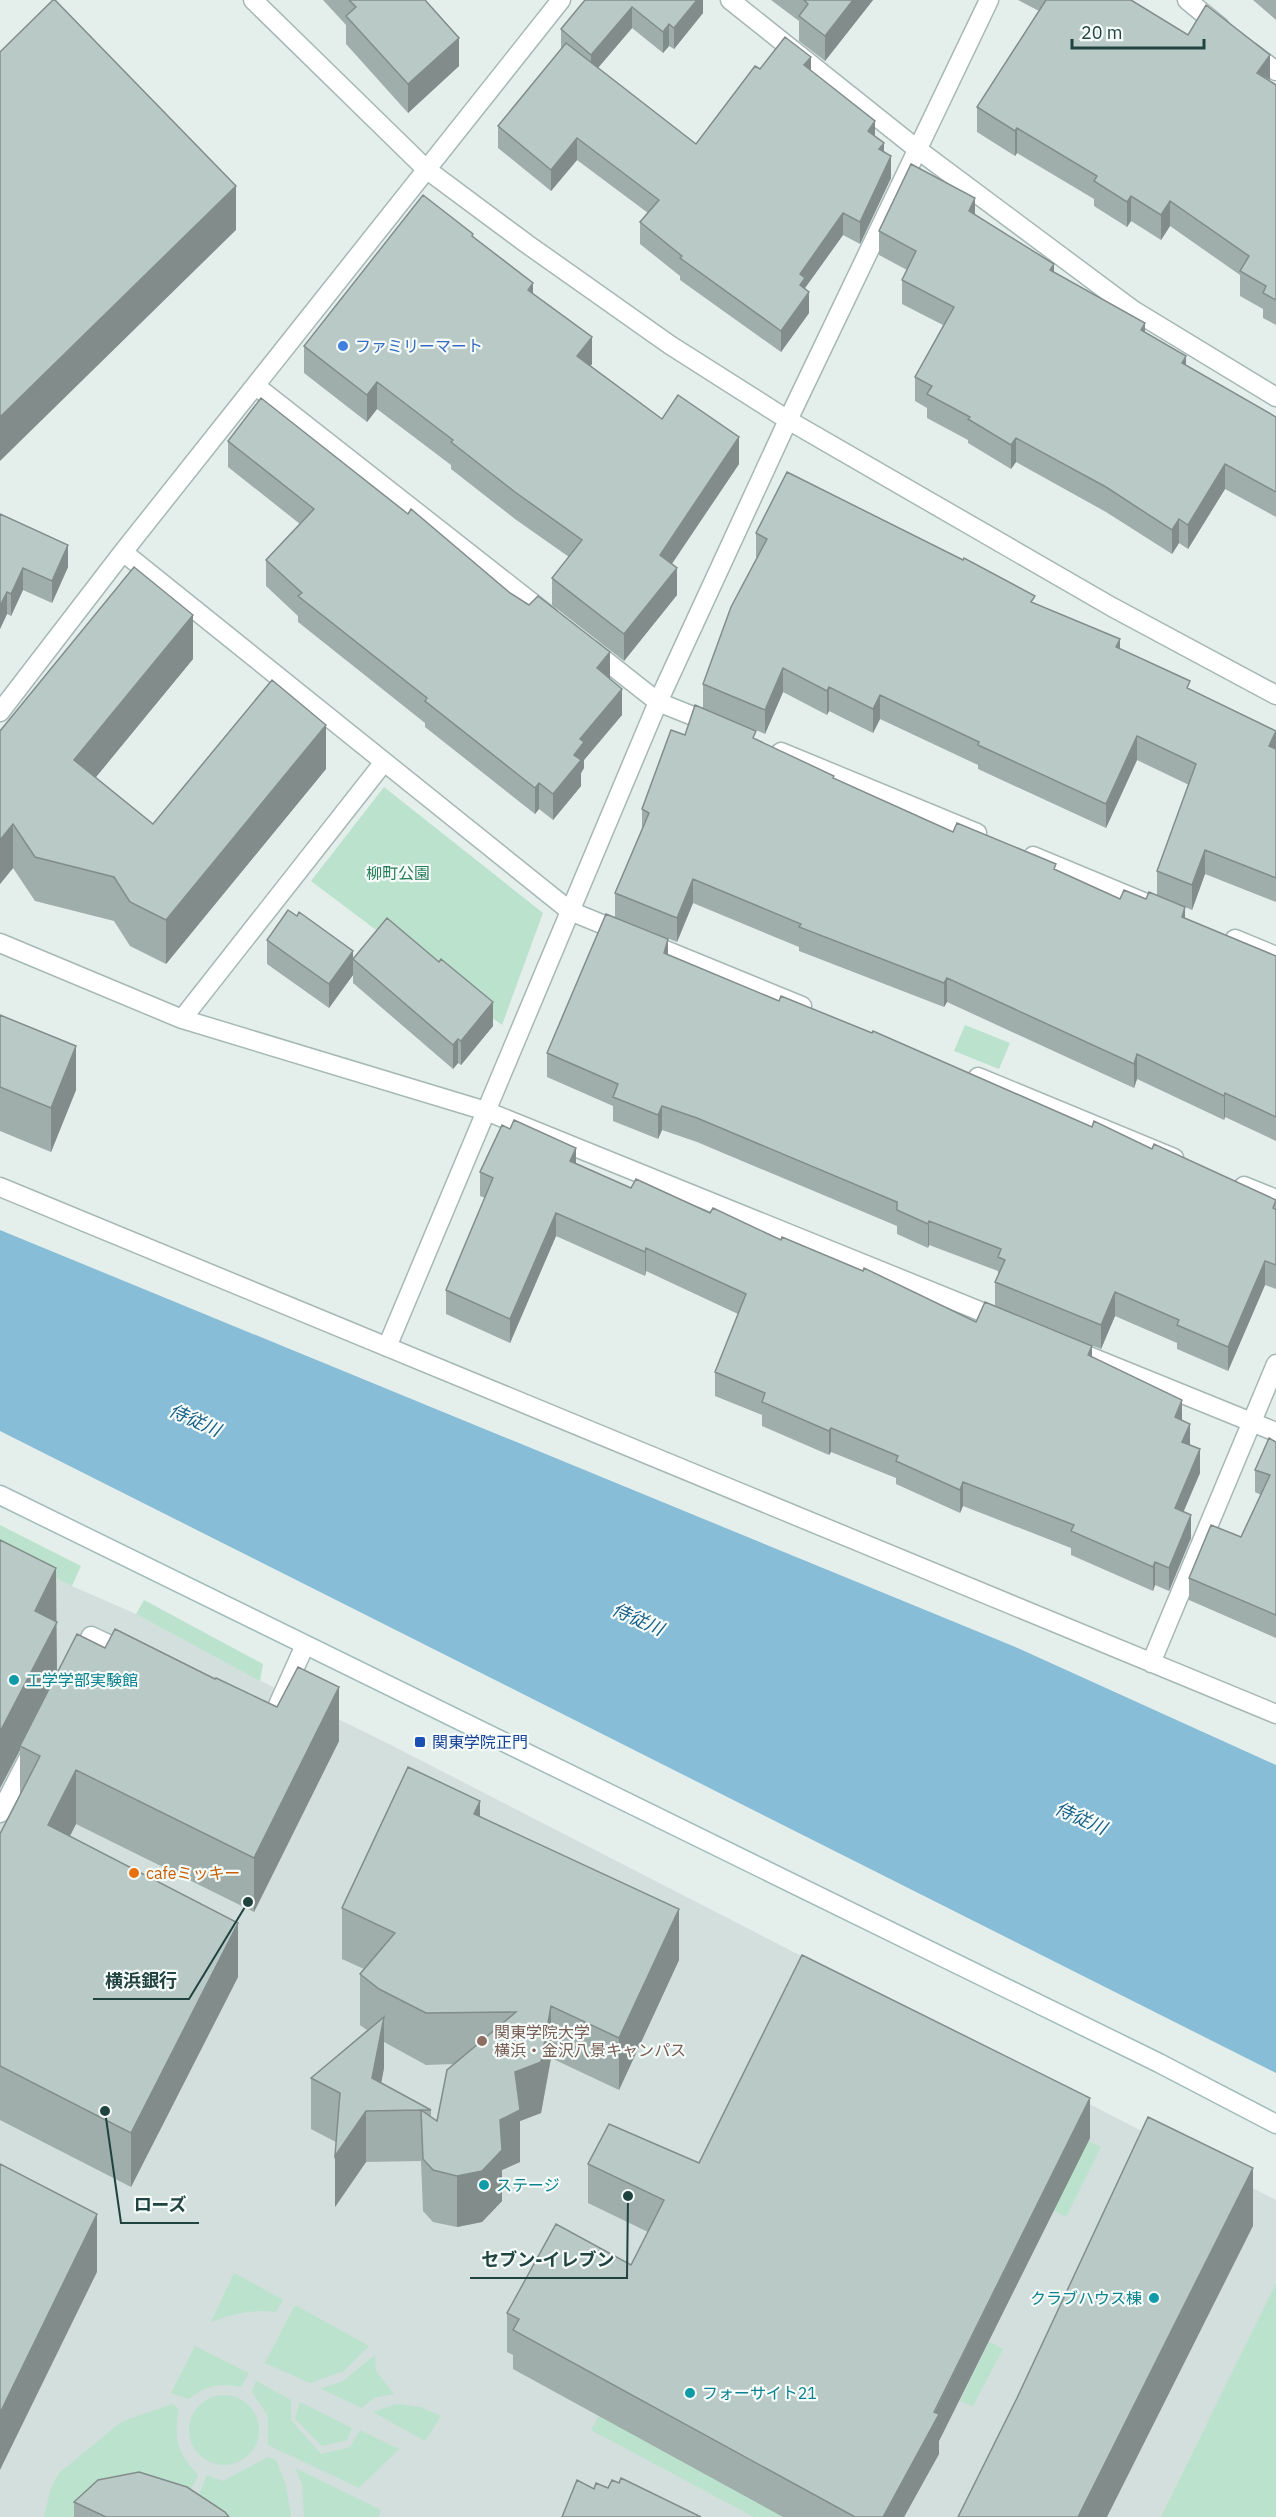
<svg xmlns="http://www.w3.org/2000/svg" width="1276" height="2517" viewBox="0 0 1276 2517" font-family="'IBM Plex Sans','Noto Sans JP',sans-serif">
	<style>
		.built { fill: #d2dfdc }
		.green { fill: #bbe2cd }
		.water { fill: #88bdd8 }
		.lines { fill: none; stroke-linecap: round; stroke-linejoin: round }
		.lane-casing { stroke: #a6b8b5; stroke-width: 21 }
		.street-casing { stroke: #a6b8b5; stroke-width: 21 }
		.secondary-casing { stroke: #a1bcb8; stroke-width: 21 }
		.lane { stroke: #fff; stroke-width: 18 }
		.street { stroke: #fff; stroke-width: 18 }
		.secondary { stroke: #fff; stroke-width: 18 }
		.wall { fill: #9faeaa; fill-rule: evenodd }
		.shaded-wall { fill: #828d8b }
		.building { fill: #b9cac6; stroke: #828d8b; stroke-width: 1.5 }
		.shop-dot { fill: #3f7fe0; stroke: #f5fbf9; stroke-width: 2 }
		.culture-dot { fill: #0f9aa8; stroke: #f5fbf9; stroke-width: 2 }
		.transit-dot { fill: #1a4fb4; stroke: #f5fbf9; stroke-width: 2 }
		.food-dot { fill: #e8710a; stroke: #f5fbf9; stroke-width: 2 }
		.education-dot { fill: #8d6e63; stroke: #f5fbf9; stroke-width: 2 }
		.labels { text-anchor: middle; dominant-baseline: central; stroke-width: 4.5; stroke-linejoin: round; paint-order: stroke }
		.shop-label { font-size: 16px; fill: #366cbe; stroke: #f5fbf9; text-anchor: start }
		.park-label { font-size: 16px; fill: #277e58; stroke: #f5fbf9 }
		.culture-label { font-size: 16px; fill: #0d838f; stroke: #f5fbf9; text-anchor: start }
		.transit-label { font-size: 16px; fill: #164399; stroke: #f5fbf9; text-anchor: start }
		.food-label { font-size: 16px; fill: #c56008; stroke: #f5fbf9; text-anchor: start }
		.education-label { font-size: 16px; fill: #785e54; stroke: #f5fbf9; text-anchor: start }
		.water-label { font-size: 18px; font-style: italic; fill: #155e85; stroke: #f5fbf9 }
		.leader { fill: none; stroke: #214340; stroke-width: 2 }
		.callout-dot { fill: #214340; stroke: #f5fbf9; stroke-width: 2 }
		.callout-label { font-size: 18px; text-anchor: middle; font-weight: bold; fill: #214340; stroke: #f5fbf9; stroke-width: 4.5; stroke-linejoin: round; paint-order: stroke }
	</style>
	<rect width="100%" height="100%" fill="#e4efec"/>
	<path class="built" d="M0 1550 72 1586 136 1614 261 1681 389 1744 1276 2200V2517H0Z"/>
	<path class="green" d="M384 787 543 913 502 1025 311 881Z
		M965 1025 1010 1043 999 1069 954 1051Z
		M0 1525 81 1566 72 1586 0 1550Z
		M144 1600 263 1664 260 1681 136 1614Z
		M1088 2141 1101 2147 1066 2217 1054 2211Z
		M234 2273 283 2300 276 2312C253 2309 232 2314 211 2322Z
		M1276 2283V2517H1161Z
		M295 2305 369 2346 344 2371 310 2383 265 2363Z
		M989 2342 1003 2349 973 2406 960 2401Z
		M195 2346 249 2373 241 2387C220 2382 205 2386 188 2399L171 2393Z
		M375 2355 376 2371 394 2394 374 2398 362 2408 321 2389 343 2381Z
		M256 2381 291 2400V2420L321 2454 350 2447 360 2430 399 2449 359 2488 268 2445V2416L252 2392Z
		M189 2430a35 35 0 1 1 70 0a35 35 0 1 1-70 0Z
		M300 2402 352 2428 347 2440 322 2446 295 2419Z
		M172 2404 178 2408C175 2441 175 2449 198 2475L181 2510 85 2517H44L51 2488 59 2473 121 2422Z
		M396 2404 420 2407 441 2416 425 2441 373 2412Z
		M599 2416 785 2517H754L591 2430Z
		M268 2457 276 2460 286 2485 291 2517H195L191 2514 207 2475 223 2481Z
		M295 2468 381 2510 378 2517H304L302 2484Z"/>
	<path class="water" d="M0 1230 1013 1646 1276 1765V2073L0 1431Z"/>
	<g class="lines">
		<defs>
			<path id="lane" d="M78 1662 91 1636 129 1654
				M266 1723 269 1725 305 1645
				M0 1813 31 1753"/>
			<path id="street" d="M253 0 426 169 527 244 670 345 788 420 1112 607 1276 695
				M730 0 917 149 1133 310 1276 397
				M1187 0 1220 27
				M1251 52 1276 71
				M256 386 549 616
				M123 552 570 911 802 1006
				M592 650 658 702 713 724
				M0 712 123 552 561 0
				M781 752 977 833
				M1033 856 1146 903
				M1235 939 1276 956
				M0 943 182 1019 486 1111 1002 1320
				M182 1019 384 762
				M978 1077 1174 1158
				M1244 1186 1276 1199
				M0 1187 1276 1714
				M387 1347 658 702 788 420 989 0
				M1069 1348 1276 1432
				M1151 1663 1276 1364"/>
			<path id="secondary" d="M0 1495 1159 2063 1276 2124"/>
		</defs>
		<use href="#lane" class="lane-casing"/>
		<use href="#street" class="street-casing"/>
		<use href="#secondary" class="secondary-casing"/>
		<use href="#lane" class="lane"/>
		<use href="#street" class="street"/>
		<use href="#secondary" class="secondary"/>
	</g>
	<path class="wall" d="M323 0H425L459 66 408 113 346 44V25Z
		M585 0H703V13L674 49 669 46 663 53 632 28 598 68 696 144 760 69 811 70 875 136 884 152 891 178 860 244 843 235 805 288 809 313 781 352 680 280V276L640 244V222L648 213 577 160 551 191 498 148V126L561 49V29Z
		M771 0H873L825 61 799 41V21Z
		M1018 0H1131L1188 35 1276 85V325L1263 318V309L1240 296V275L1170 226 1161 240 1131 221 1127 227 1094 206V199L1017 153 1015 156 977 132V107L1039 11Z
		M1253 0H1276V20Z
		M975 216 1054 273 1145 332 1186 365 1276 417V517L1225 489 1188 549 1179 543 1172 554 1106 512 1016 462 1011 469 968 443V440L927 418V408L915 401V377L943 325 902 304V280L907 270 879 255V231Z
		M473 238 533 294 592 364 590 366 662 419 739 464 672 564 677 595 624 661 552 605V578L569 557 515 519 451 469V465L377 409 367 422 304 373V346Z
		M228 441 610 679 622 715 584 760V768L581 773V786L553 820 539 809 535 814 425 727V723L298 622V616L266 586V560L300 524 228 467Z
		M0 514 68 567 52 603 23 590 11 616 7 614 0 629Z
		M756 533 1035 603 1120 649 1190 689 1276 731V909V902L1205 874 1192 910 1157 895V871L1189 785 1137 760 1106 828 978 769V765L880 719 873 733 829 711 827 715 783 692 765 734 703 708V684L757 557H756Z
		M193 659 95 777 153 824 326 769 166 964 130 946 114 921 35 901 13 868 0 884V731Z
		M685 735 756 739 834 778 953 832 1056 870 1120 899 1185 918 1276 956V1141L1225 1117 1224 1120 1137 1079 1134 1088 947 1002 944 1007 799 951V947L693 903 677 942 615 917V893L642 829V809Z
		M267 940 353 959 493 1026 461 1065 458 1063 453 1069 353 983V975L329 1008 267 964Z
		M668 955 779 1001 1092 1127 1152 1149 1276 1200V1289L1265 1285 1228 1371 1177 1349V1343L1115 1316 1101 1349 995 1306V1282L998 1275V1271L929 1245 928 1248 897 1234V1226L697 1142 662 1130 658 1139 613 1121V1106L547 1077V1053Z
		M0 1015 76 1090 51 1152 0 1131Z
		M510 1129 576 1163 631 1188 710 1213 781 1240 976 1322 1092 1357 1182 1420 1200 1473 1183 1511 1191 1538 1169 1591 1155 1585 1153 1591 1071 1555V1548L963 1506 960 1513 896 1484V1478L831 1452 829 1455 762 1426V1415L715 1396V1372L738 1314 646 1271 645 1276 556 1236 510 1343 446 1314V1290L485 1198 480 1196V1172Z
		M1276 1442V1638L1189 1600V1578L1241 1537 1261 1495 1255 1492V1470Z
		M0 1540 56 1622 57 1673 105 1648 215 1679 339 1741 254 1912 76 1824 70 1836 238 1977 131 2187 0 2120V1834L20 1796V1750L0 1788Z
		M480 1816 679 1960 619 2090 551 2058 541 2113 520 2121V2162L502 2170V2201L482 2222 457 2227 433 2222 423 2211 421 2161 366 2162 335 2207 336 2142 311 2129V2078L367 2030 360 2025V1974L364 1969 342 1959V1908ZM384 2042 426 2065 454 2064 437 2121 431 2117V2110L381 2083 384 2068Z
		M1090 2138 939 2441V2454L904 2517H783L513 2369V2355L507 2352V2313L631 2265 648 2232 588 2203V2164L699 2163Z
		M74 2502 229 2517H74Z"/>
	<path class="shaded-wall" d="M697 0H703V13L674 49V28Z
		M853 0H873L825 61V36Z
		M632 7V28L591 76V55Z
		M669 24V46L663 53V32Z
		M459 38V66L408 113V84Z
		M1270 55V80L1257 73Z
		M811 57V79L804 65Z
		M875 121V143L868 131Z
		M1017 128V153L1015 156V131Z
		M577 138V160L551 191V170Z
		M884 143V165L879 149Z
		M891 156V178L860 244V222Z
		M236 186V230L0 461V417Z
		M1131 196V221L1127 227V202Z
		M975 198V223L969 211Z
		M1170 201V226L1161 240V215Z
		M843 213V235L805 288V297L809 292V313L781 352V331L800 274Z
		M1054 264V288L1050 270Z
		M533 283V310L528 290Z
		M1145 323V347L1141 330Z
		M592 337V364L577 383V356Z
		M1186 356V380L1182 363Z
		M377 382V409L367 422V395Z
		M739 437V464L660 581V555Z
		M1016 438V462L1011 469V445Z
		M1225 464V489L1188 549V525Z
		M1179 519V543L1172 554V530Z
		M68 545V567L52 603V581Z
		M23 568V590L11 616V594Z
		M677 568V595L624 661V634Z
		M7 592V614L0 629V606Z
		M193 615V659L74 804V760Z
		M1120 639V663L1116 647Z
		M610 652V679L597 668Z
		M783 668V692L765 734V710Z
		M829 687V711L827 715V691Z
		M622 689V715L584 760V768L581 773V786L553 820V794L574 755 580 739Z
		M880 695V719L873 733V709Z
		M326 725V769L166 964V920Z
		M1276 732V756L1269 746Z
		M1137 736V760L1106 828V804Z
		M539 783V809L535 814V788Z
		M13 824V868L0 884V840Z
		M1205 850V874L1192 910V885Z
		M693 879V903L677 942V918Z
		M1185 907V931L1182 917Z
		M668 939V963L664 953Z
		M353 951V975L329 1008V984Z
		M947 978V1002L944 1007V983Z
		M493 1002V1026L461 1065V1041Z
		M458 1039V1063L453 1069V1045Z
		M76 1046V1090L51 1152V1108Z
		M1137 1054V1079L1134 1088V1064Z
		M1225 1093V1117L1224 1120V1096Z
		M662 1106V1130L658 1139V1115Z
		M576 1148V1171L570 1161Z
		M556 1213V1236L510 1343V1319Z
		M929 1221V1245L928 1248V1224Z
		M646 1248V1271L645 1276V1252Z
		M1265 1261V1285L1228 1371V1347Z
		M1115 1292V1316L1101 1349V1325Z
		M1092 1346V1369L1088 1355Z
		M1182 1400V1424L1175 1417Z
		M1190 1424V1447L1182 1442Z
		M831 1428V1452L829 1455V1431Z
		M1200 1449V1473L1175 1532V1508Z
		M963 1482V1506L960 1513V1490Z
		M1191 1515V1538L1169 1591V1568Z
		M1155 1562V1585L1153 1591V1567Z
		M56 1568 57 1678 20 1746V1750L0 1788V1732L35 1611Z
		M339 1687V1741L254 1912V1858Z
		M76 1770V1824L48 1879V1825Z
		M480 1801V1852L474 1814Z
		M679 1909V1960L619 2090V2038Z
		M238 1923V1977L131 2187V2133Z
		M551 2006V2058L541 2113 520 2121V2162L502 2170V2201L482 2222 457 2227V2176L500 2120 515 2072Z
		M384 2017V2068L376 2110 372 2078Z
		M1090 2098V2138L939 2441V2454L904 2517H883Z
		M366 2111V2162L335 2207V2156Z
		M1253 2168V2226L1107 2517H1078Z
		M97 2214V2272L0 2470V2413Z"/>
	<path class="building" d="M53 0H55L236 186 0 417V52Z
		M349 0H425L459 38 408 84 346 16 356 7Z
		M585 0H697L674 28 669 24 663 32 632 7 591 55 561 29Z
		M804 0H853L825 36 799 16 808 4Z
		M1046 0H1131L1188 35 1206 5 1270 55 1257 73 1276 85V300L1263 293 1266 286 1240 271 1249 256 1170 201 1161 215 1131 196 1127 202 1094 181 1097 176 1017 128 1015 131 977 107Z
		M785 37 811 57 804 65 875 121 868 131 884 143 879 149 891 156 860 222 843 213 800 274 805 278 800 285 809 292 781 331 680 258 682 256 640 222 659 200 577 138 551 170 498 126 566 43 696 144 755 66 760 69Z
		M911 164 975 198 969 211 1054 264 1050 270 1145 323 1141 330 1186 356 1182 363 1276 417V492L1225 464 1188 525 1179 519 1172 530 1106 487 1016 438 1011 445 968 419 970 417 927 394 932 386 915 377 954 307 902 280 916 251 879 231Z
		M423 195 473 234 472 236 533 283 528 290 592 337 577 356 662 419 678 395 739 437 660 555 677 568 624 634 552 578 582 540 515 492 451 442 453 440 377 382 367 395 304 346Z
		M261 398 408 514 411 509 510 593 529 605 538 596 610 652 597 668 622 689 580 739 584 742 574 755 581 760 553 794 539 783 535 788 425 701 427 698 298 596 302 593 266 560 314 509 228 441Z
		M787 472 963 560 964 558 1035 596 1031 602 1120 639 1116 647 1190 681 1187 688 1276 731 1269 746 1276 749V878L1205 850 1192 885 1157 871 1196 764 1137 736 1106 804 978 745 979 742 880 695 873 709 829 687 827 691 783 668 765 710 703 684 731 607 767 539 756 533Z
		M0 514 68 545 52 581 23 568 11 594 7 592 0 606Z
		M134 567 193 615 74 760 153 824 272 680 326 725 166 920 130 902 114 877 35 857 13 824 0 840V731Z
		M695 705 756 731 753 738 834 776 833 778 953 832 957 823 1056 864 1054 869 1120 899 1124 890 1146 899 1149 892 1185 907 1182 917 1276 956V1117L1225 1093 1224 1096 1137 1054 1134 1064 947 978 944 983 799 927 801 924 693 879 677 918 615 893 649 813 642 809 671 730 685 735Z
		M288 910 297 916 299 912 353 951 329 984 267 940Z
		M606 914 668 939 664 953 779 1001 781 996 872 1033 873 1031 1092 1127 1094 1121 1152 1149 1154 1144 1276 1200 1273 1208 1276 1210V1265L1265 1261 1228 1347 1177 1325 1179 1320 1115 1292 1101 1325 995 1282 1005 1260 998 1257 1001 1249 929 1221 928 1224 897 1210V1202L697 1118 662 1106 658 1115 613 1097 618 1084 547 1053Z
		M387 918 439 962 441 959 493 1002 461 1041 458 1039 453 1045 353 959Z
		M0 1015 76 1046 51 1108 0 1087Z
		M514 1120 576 1148 570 1161 631 1188 636 1179 710 1213 713 1208 781 1240 782 1237 863 1271 864 1268 976 1322 985 1302 1092 1346 1088 1355 1182 1400 1175 1417 1190 1424 1182 1442 1200 1449 1175 1508 1191 1515 1169 1568 1155 1562 1153 1567 1071 1531 1074 1525 963 1482 960 1490 896 1461 898 1456 831 1428 829 1431 762 1402 765 1393 715 1372 746 1294 646 1248 645 1252 556 1213 510 1319 446 1290 493 1178 480 1172 502 1125 510 1129Z
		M1269 1438 1276 1442V1615L1189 1578 1211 1525 1241 1537 1270 1475 1255 1470Z
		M0 1540 56 1568 35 1611 57 1622 0 1732Z
		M115 1629 215 1679 216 1678 277 1707 298 1667 339 1687 254 1858 76 1770 48 1825 238 1923 131 2133 0 2066V1834L40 1756 20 1746 77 1634 105 1648Z
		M408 1767 480 1801 474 1814 679 1909 619 2038 551 2006 541 2062 515 2072 520 2110 500 2120 502 2150 482 2171 457 2176 433 2170 423 2159 421 2110 366 2111 335 2156 340 2093 311 2078 384 2017 372 2078 431 2110H421L437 2121 447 2070 516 2012 426 2013 379 1989 360 1974 395 1933 342 1908Z
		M802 1955 1090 2098 934 2412 939 2414 883 2517H855L513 2330 519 2319 507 2313 556 2224 631 2265 664 2200 588 2164 609 2124 699 2163Z
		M1148 2117 1253 2168 1078 2517H958L1017 2398Z
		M0 2164 97 2214 0 2413Z
		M139 2472 187 2487 225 2512 229 2517H106L74 2502 98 2480Z
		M621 2478 701 2517H562L577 2480 594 2489 596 2483 608 2488 612 2480 619 2483Z"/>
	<circle class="shop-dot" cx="343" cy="346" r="6"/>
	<g class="culture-dot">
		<circle cx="14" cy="1680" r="6"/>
		<circle cx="484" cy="2185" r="6"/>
		<circle cx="1154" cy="2298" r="6"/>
		<circle cx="690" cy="2393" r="6"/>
	</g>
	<rect class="transit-dot" x="414" y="1736" width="12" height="12" rx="3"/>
	<circle class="food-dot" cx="134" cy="1873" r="6"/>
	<circle class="education-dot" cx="482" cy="2041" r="6"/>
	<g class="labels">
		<g class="shop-label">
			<text x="355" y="346">ファミリーマート</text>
		</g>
		<g class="park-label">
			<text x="398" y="873">柳町公園</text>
		</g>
		<g class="culture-label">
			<text x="26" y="1680">工学学部実験館</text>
			<text x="496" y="2185">ステージ</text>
			<text x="1142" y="2298" text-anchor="end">クラブハウス棟</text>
			<text x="702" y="2393">フォーサイト21</text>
		</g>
		<g class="transit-label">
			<text x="432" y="1742">関東学院正門</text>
		</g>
		<g class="food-label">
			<text x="146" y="1873">cafeミッキー</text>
		</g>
		<g class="education-label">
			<text x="494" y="2032">関東学院大学<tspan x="494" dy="18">横浜・金沢八景キャンパス</tspan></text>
		</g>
		<g class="water-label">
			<text transform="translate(195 1420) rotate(24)">侍従川</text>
			<text transform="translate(638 1619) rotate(24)">侍従川</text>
			<text transform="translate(1081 1818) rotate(24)">侍従川</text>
		</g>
	</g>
	<path class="leader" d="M248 1902L189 1999H93M105 2111L121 2223H199M628 2196L627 2278H470"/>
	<g class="callout-dot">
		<circle cx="248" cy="1902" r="6"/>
		<circle cx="105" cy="2111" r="6"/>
		<circle cx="628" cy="2196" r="6"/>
	</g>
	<g class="callout-label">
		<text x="141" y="1987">横浜銀行</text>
		<text x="160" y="2211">ローズ</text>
		<text x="548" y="2266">セブン-イレブン</text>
	</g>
	<path d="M1072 39v9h132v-9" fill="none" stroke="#214340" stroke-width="3"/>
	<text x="1081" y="39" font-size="18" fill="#214340" stroke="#f5fbf9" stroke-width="4.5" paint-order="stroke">20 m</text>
</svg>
